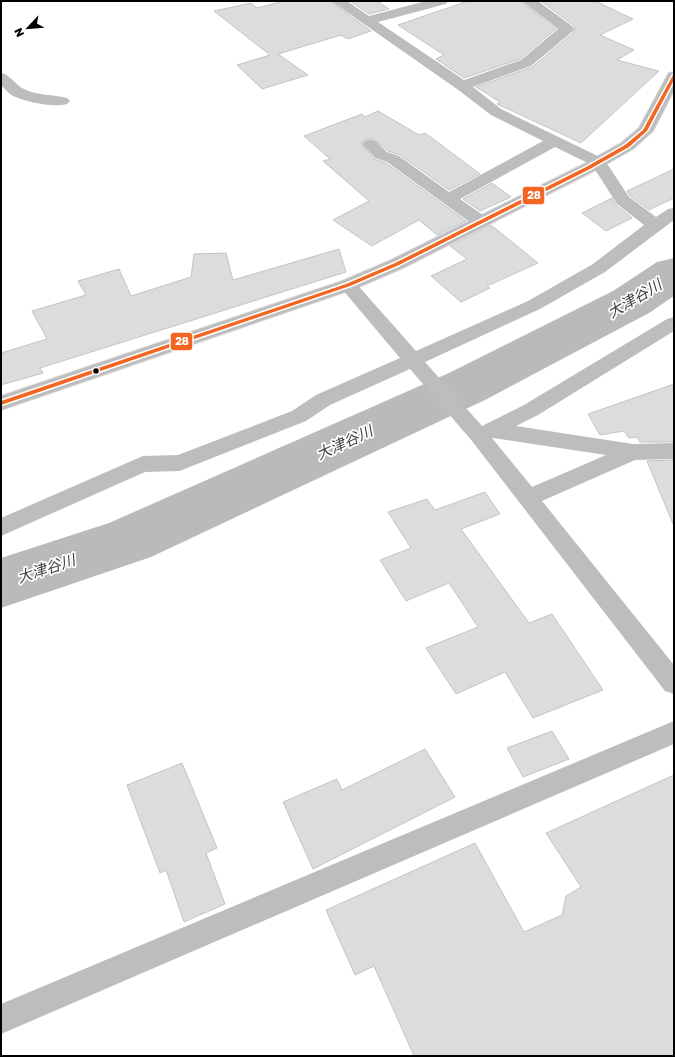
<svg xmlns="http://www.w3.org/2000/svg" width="675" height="1057" viewBox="0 0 675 1057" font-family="'Golos Text','Noto Sans JP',sans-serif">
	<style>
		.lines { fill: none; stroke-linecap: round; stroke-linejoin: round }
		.river { fill: #bababa; fill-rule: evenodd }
		.building { fill: #dcdcdc; stroke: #c4c4c4 }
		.major-casing { stroke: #dbdbdb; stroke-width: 2 }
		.minor { fill: #bdbdbd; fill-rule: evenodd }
		.major { fill: #bdbdbd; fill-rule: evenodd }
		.bus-1-casing { stroke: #fff; stroke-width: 3 }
		.bus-1 { fill: #f26522; fill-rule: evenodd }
		.bus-dot { fill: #000; stroke: #fff; stroke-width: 1.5 }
		.labels { text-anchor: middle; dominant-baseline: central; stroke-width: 3.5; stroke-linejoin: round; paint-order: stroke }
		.water-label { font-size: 15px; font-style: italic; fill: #3e3e3e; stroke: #fff }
		.line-badge { stroke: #fff; stroke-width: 1.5 }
		.badge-label { font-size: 11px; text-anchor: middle; font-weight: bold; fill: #fff }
	</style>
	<rect width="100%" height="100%" fill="#fff"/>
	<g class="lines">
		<path class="river" d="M674 258V296L649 313 487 399 151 557 1 608V558L109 523 449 373 613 291 657 262Z"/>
	</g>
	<path class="building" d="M284 1H330L371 31 348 39 341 35 278 54 308 75 262 89 237 65 270 55 214 11 251 3 257 8Z
		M350 1H377L389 9 369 14Z
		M468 1H521L556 29 520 59 464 78 436 59 444 55 398 25Z
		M541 1H595L633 19 600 35 634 50 617 60 659 71 581 143 497 104 500 102 476 87 532 67 573 33 575 28 573 25Z
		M378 111 419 135 425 133 480 174 449 190 400 155 388 151 376 140 370 138 364 140 361 143 374 159 386 163 466 221 437 235 419 220 372 246 333 220 369 201 323 161 330 159 304 136 362 114 365 117Z
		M674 169V198L649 210 630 196 627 191Z
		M492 183 511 197 480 211 463 199Z
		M612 198 616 205 632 218 606 231 582 213Z
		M491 225 538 263 487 286 490 288 461 302 431 276 467 259 450 246Z
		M339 249 346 272 40 368 43 373 1 385V353L47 339 32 311 86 295 78 281 119 269 131 296 191 277 194 254 226 253 233 280Z
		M674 384V442H640L637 437 629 438 624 431 600 435 588 414Z
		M674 460V524H673L647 461Z
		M485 492 500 514 461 529 529 623 552 614 603 690 533 718 505 672 456 694 426 648 478 627 449 583 406 601 380 560 411 548 388 512 427 499 435 510Z
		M552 731 569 759 523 777 507 748Z
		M425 749 455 797 313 869 283 802 337 779 342 790Z
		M182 763 217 848 206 853 225 904 184 922 166 870 160 873 127 785Z
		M674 775V1056H414L374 966 355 975 326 910 475 843 524 932 562 915 566 896 581 887 546 833Z"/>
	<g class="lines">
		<defs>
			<path id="major" d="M674 72V90L653 131 633 149 594 171 403 268 354 289 1 410V396L342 281 391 260 582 165 621 143 639 128 667 76 669 73Z"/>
		</defs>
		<use href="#major" class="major-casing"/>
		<path class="minor" d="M331 1H347L369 16 426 1H448L446 4 378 22 464 80 521 60 558 29 522 1H538L572 26 574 29 572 32 531 66 473 87 501 109 604 159 629 197 656 217 668 209 674 208V220L605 272 540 309 425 362 482 426 524 405 667 319 674 317V331L538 415 516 426 633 444 674 443V459L635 460 542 501 674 665V694L665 691 472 441 410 369 330 405 306 421 187 468 180 471 145 472 1 536V518L136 459 143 456 178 455 292 411 316 395 400 358 342 289 339 285 342 281 348 279 354 281 416 351 528 301 593 264 644 225 617 204 592 165 555 147 460 199 487 218 490 222 487 226 481 227 475 226 387 162 375 158 362 144 364 141 370 139 376 141 387 152 399 156 449 192 543 141 491 115 457 89ZM492 438H493L606 455 532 487Z
			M1 73C11 75 15 85 24 89 37 96 53 94 67 98L70 101 67 104C53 108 27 102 13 96 9 94 5 89 1 85Z
			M674 721V744L1 1034V1004Z"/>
		<use href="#major" class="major"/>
		<defs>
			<path id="bus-1" d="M673 75H674V80L647 131 629 147 590 169 399 265 350 286 1 405V401L346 284 395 263 586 167 625 145 643 130Z"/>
		</defs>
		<use href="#bus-1" class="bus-1-casing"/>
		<use href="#bus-1" class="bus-1"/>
	</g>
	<circle class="bus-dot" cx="96" cy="371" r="3.5"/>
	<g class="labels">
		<g class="water-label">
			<text transform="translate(634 298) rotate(-31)">大津谷川</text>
			<text transform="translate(344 442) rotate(-25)">大津谷川</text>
			<text transform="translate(46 568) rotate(-18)">大津谷川</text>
		</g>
	</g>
	<g class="line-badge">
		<rect x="522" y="186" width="23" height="19" rx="4" fill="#f26522"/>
		<rect x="170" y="332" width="23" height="19" rx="4" fill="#f26522"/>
	</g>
	<g class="badge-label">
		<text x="534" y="199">28</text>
		<text x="182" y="345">28</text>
	</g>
	<rect width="675" height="1057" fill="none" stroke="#000000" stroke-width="4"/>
	<g transform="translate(28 28) rotate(244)" stroke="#ffffff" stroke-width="3" paint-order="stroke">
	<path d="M0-3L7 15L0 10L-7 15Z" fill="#000000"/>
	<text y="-6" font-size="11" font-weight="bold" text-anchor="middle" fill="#000000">N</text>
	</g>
</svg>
